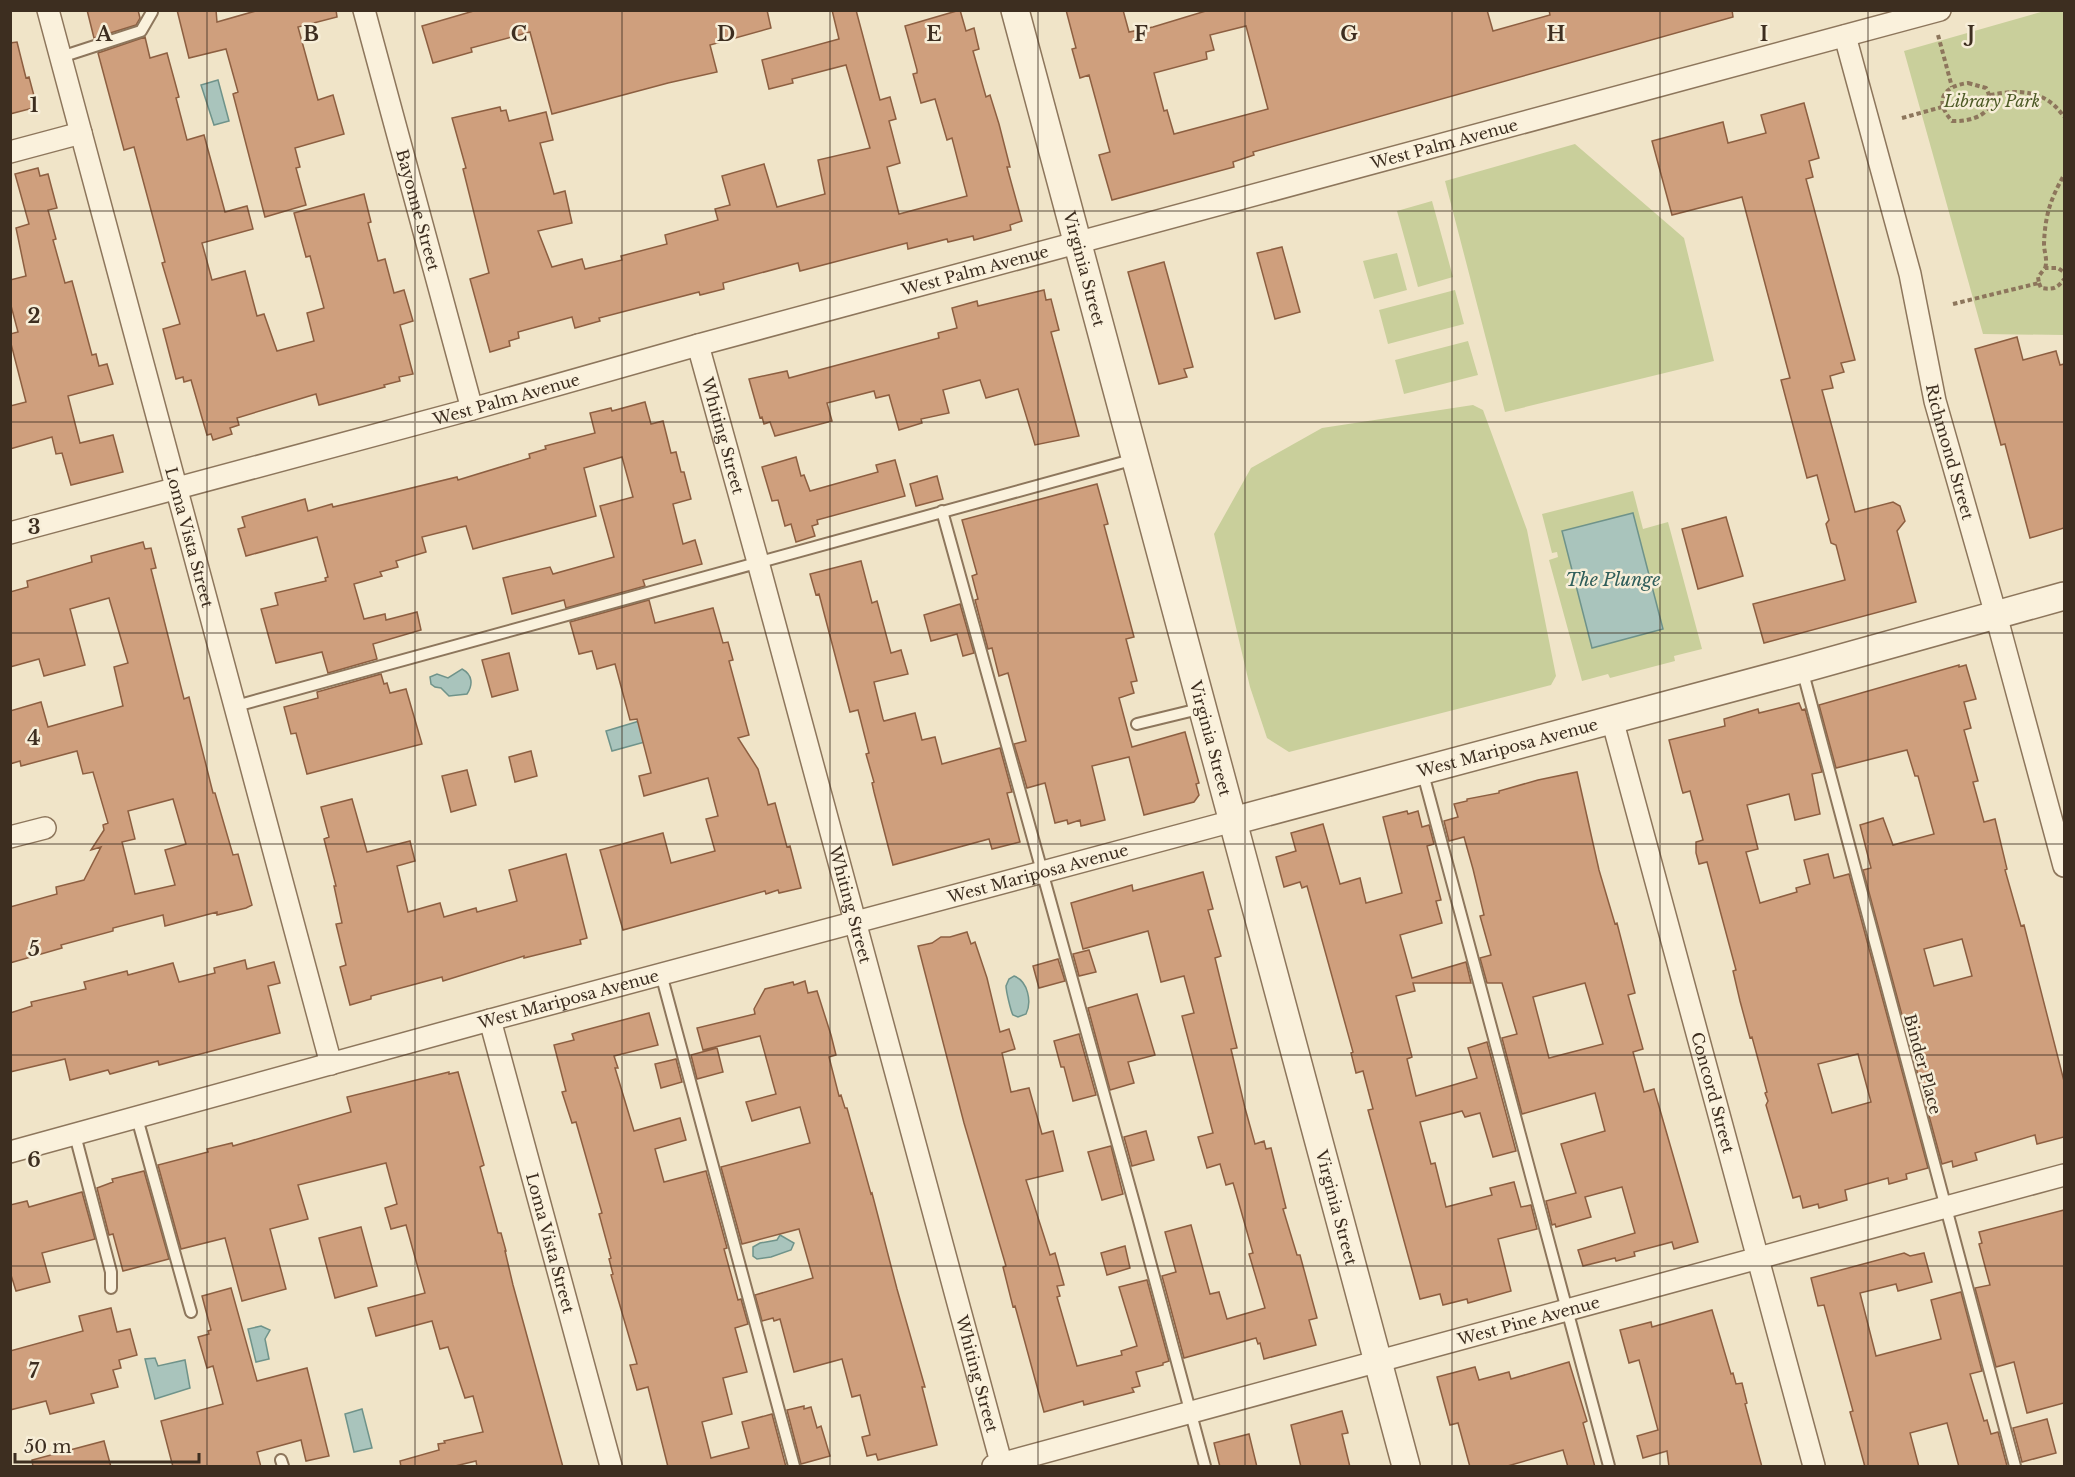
<svg xmlns="http://www.w3.org/2000/svg" width="2075" height="1477" viewBox="0 0 2075 1477" font-family="'Libre Baskerville',serif">
	<style>
		.green { fill: #c9cf9b }
		.water { fill: #a9c4bc; stroke: #6f938a; stroke-width: 1.5 }
		.building { fill: #cf9f7d; stroke: #8d5f41; stroke-width: 1.5; fill-rule: evenodd }
		.lines { fill: none; stroke-linecap: round; stroke-linejoin: round }
		.service-casing { stroke: #8d765c; stroke-width: 14 }
		.minor-casing { stroke: #8d765c; stroke-width: 24 }
		.tertiary-casing { stroke: #8d765c; stroke-width: 30 }
		.path { stroke: #8d765c; stroke-width: 4; stroke-dasharray: 4.5 3; stroke-linecap: butt }
		.service { stroke: #faf1dc; stroke-width: 10 }
		.minor { stroke: #faf1dc; stroke-width: 21 }
		.tertiary { stroke: #faf1dc; stroke-width: 27 }
		.grid { fill: none; stroke: #3d2e20; stroke-width: 1.5; stroke-opacity: 0.55 }
		.labels { text-anchor: middle; dominant-baseline: central; stroke-width: 5; stroke-linejoin: round; paint-order: stroke }
		.park-label { font-size: 16px; font-style: italic; fill: #4d5a26; stroke: #f7eed8 }
		.street-label { font-size: 16px; fill: #3d2e20; stroke: #f7eed8 }
		.water-label { font-size: 18px; font-style: italic; fill: #2f5d5a; stroke: #f7eed8 }
		.grid-label { font-size: 20px; text-anchor: middle; font-weight: bold; fill: #3d2e20; stroke: #f7eed8; stroke-width: 5; stroke-linejoin: round; paint-order: stroke }
	</style>
	<rect width="100%" height="100%" fill="#f0e4c8"/>
	<path class="green" d="M2048 10 2064 11V335L1983 334 1904 51Z
		M1575 144 1684 238 1714 361 1505 412 1445 181Z
		M1432 201 1453 277 1418 287 1397 211Z
		M1397 253 1407 290 1374 299 1363 261Z
		M1455 290 1464 324 1388 344 1379 310Z
		M1468 341 1478 375 1404 394 1395 360Z
		M1473 405 1483 410 1527 530 1556 676 1551 685 1289 752 1267 738 1250 687 1214 534 1251 468 1322 428Z
		M1633 491 1643 529 1668 522 1702 649 1674 656 1675 661 1610 678 1608 674 1582 681 1549 560 1558 557 1557 552 1552 553 1542 514Z"/>
	<path class="water" d="M218 80 229 121 214 125 201 85Z
		M1633 513 1663 629 1592 648 1562 531Z
		M462 669C473 675 473 685 467 694L449 696 441 688 435 687 431 684 430 677 437 674 448 678Z
		M646 719 652 740 612 751 606 731Z
		M1014 976C1028 981 1032 1002 1026 1014L1018 1017 1013 1015C1011 1012 1006 991 1006 986L1009 979Z
		M780 1235 794 1243 791 1250 771 1257 757 1259 753 1256V1247L760 1243 777 1240Z
		M261 1326 270 1330 265 1339 269 1359 256 1362 248 1329Z
		M155 1358 158 1366 185 1360 190 1388 155 1399 145 1359Z
		M362 1409 372 1448 354 1452 345 1414Z"/>
	<path class="building" d="M87 10H138L140 18 136 25 94 38Z
		M177 10H216L217 22 259 10H336L337 17 298 27 318 100 333 95 344 134 295 148 300 167 296 168 306 205 265 217 233 94 238 92 226 49 189 58Z
		M477 10H767L771 28 710 45 717 72 668 83 552 114 530 32 471 48 472 52 433 63 422 26Z
		M832 10H856L880 100 890 97 896 119 889 121 900 163 887 167 899 214 967 196 952 138 947 140 935 99 921 103 913 74 917 73V70L905 26 960 10 966 31 974 28 979 49 973 51 986 97 990 95 999 124 1010 167H1007L1010 178 1022 221 1010 225 1011 230 974 240 973 236 948 242 947 239 908 249 907 243 800 271 798 263 723 283 724 289 700 295 699 292 599 318 600 321 575 328 572 317 518 332 519 338 509 341 510 346 490 352 470 279 489 273 463 169 466 168 452 118 500 107 501 111 506 110 509 121 546 112 553 140 540 143 554 194 565 191 572 223 538 231 552 267 582 259 585 269 622 260 621 256 667 244 665 235 718 220 715 209 730 205 722 176 764 164 777 207 825 194 818 160 870 148 846 65 792 79 793 83 769 89 762 60 839 39Z
		M1066 10H1123L1129 32 1153 27 1209 10H1487L1493 31 1550 15 1549 10H1732L1733 17 1253 152 1254 155 1233 162 1234 167 1112 200 1099 155 1110 152 1089 75 1080 78 1072 49 1076 48ZM1246 26 1268 109 1174 134 1167 110 1164 111 1154 73 1207 59 1206 52 1214 50 1210 35Z
		M145 37 150 58 167 53 179 97 176 98 187 140 204 135 225 212 247 206 253 229 202 243 212 280 245 271 257 316 264 314 277 351 314 341 307 313 324 308 310 256 306 257 294 213 364 194 371 222 368 223 378 261 385 259 394 293 404 290 413 321 400 325 413 374 399 377 400 381 384 385 385 387 319 405 316 394 237 418 239 425 230 428 232 434 213 440 211 434 207 435 191 380 184 382 183 377 176 379 163 329 180 324 162 263 165 262 134 147 124 150 98 53Z
		M17 42 26 78 29 77 37 107 10 114V43Z
		M1804 103 1819 158 1809 161 1813 177 1806 179 1855 360 1841 363 1844 372 1830 376 1833 388 1822 390 1855 512 1893 502 1900 506 1905 521 1897 531 1916 602 1764 643 1753 604 1845 580 1836 545 1831 543 1826 524 1829 520 1817 475 1807 478 1781 380 1790 378 1742 197 1672 215 1652 141 1723 122 1728 143 1766 133 1761 115Z
		M38 168 40 176 48 174 57 208 48 210 56 239 53 240 65 283 72 281 92 355 96 354 99 366 107 364 113 384 68 396 80 443 113 435 123 472 71 485 62 453 56 454 52 437 10 449V406L26 402 10 340V334L18 332 10 302V280L26 276 16 228 29 224 15 174Z
		M1282 247 1300 312 1275 319 1257 253Z
		M1164 262 1193 367 1184 369 1187 377 1159 384 1128 272Z
		M1044 290 1046 300 1051 299 1059 330 1051 332 1079 436 1035 445 1018 389 986 398 980 380 943 390 949 413 921 419 922 423 899 430 889 395 876 398 874 391 827 403 832 421 775 436 770 422 764 424 762 417 760 418 749 379 787 371 789 378 939 338 938 333 957 328 952 308 977 301 978 306Z
		M2017 337 2023 360 2056 351 2060 365 2064 364V528L2030 538 2005 444 2001 445 1975 349Z
		M645 402 651 424 663 421 671 453 676 452 681 472H684L691 499 673 504 683 544 695 540 702 564 643 580 645 586 566 608 564 600 512 614 503 578 550 567 553 574 614 557 600 506 633 497 622 457 584 468 596 516 473 549 466 526 422 537 426 552 396 561 398 567 380 572 382 576 354 584 364 619 385 614 386 620 417 612 421 630 373 644 377 659 328 673 322 652 276 663 261 609 278 605 275 593 326 581 325 578 328 577 317 537 246 556 238 529 245 527 242 517 305 499 308 511 332 504 333 507 457 477 458 480 530 458 529 454 546 449 545 446 595 433 590 413 611 408 612 411Z
		M796 457 801 476 804 475 810 491 878 472 876 465 895 460 905 496 817 520 818 524 812 526 815 536 796 542 791 524 785 526 778 500 772 501 762 467Z
		M937 476 943 499 916 506 910 484Z
		M1097 484 1108 524 1104 525 1134 637 1126 639 1137 681 1131 682 1134 693 1119 698 1132 747 1185 732 1199 783 1196 784 1199 795 1194 802 1144 815 1129 757 1092 766 1105 820 1081 826 1080 820 1068 824 1067 820 1055 823 1045 783 1027 788 1014 744 1026 741 1008 673 999 676 992 648 988 649 975 600 978 599 972 576 977 574 962 520Z
		M1726 517 1743 576 1698 589 1682 529Z
		M143 542 145 549 151 548 156 568 151 569 184 699 189 697 213 793H215L233 855 238 854 252 905 246 908 217 915V912L165 926 163 915 113 928V931L61 945 62 948 10 963V907L57 894 56 887 84 880 101 847 91 850 104 830 103 825 108 823 93 772 83 774 77 751 21 766 20 761 10 764V711L41 702 48 727 123 706 114 667 128 663 109 598 70 609 85 665 44 676 39 659 10 667V592L28 587 27 581 92 562 91 556ZM173 799 186 844 165 850 175 885 135 894 122 842 135 839 128 811Z
		M861 561 872 603 877 601 891 653 901 650 908 674 874 682 883 719 884 721 915 713 922 740 935 737 942 764 1000 748 1012 792 1007 793 1020 842 992 849 989 839 893 865 874 792 872 783 874 782 866 754 869 753 858 710 850 712 819 594 816 595 810 574Z
		M649 600 655 623 713 608 723 643 728 642 733 660 729 661 749 735 738 738 758 769 768 805 775 803 787 847 790 846 801 888 779 893 778 890 766 894 765 891 623 930 600 850 663 833 671 863 715 851 706 819 718 816 708 778 644 796 639 776 651 773 637 719 630 720 615 664 597 669 592 651 579 654 570 622Z
		M960 604 974 653 963 656 957 634 931 641 924 615Z
		M509 653 518 690 492 697 482 660Z
		M1959 665V667L1966 665 1976 699 1964 702 1971 728 1964 730 1978 781 1973 782 1984 822 1995 819 2007 869 2005 870 2021 926 2024 925 2064 1081V1137L2037 1144 2035 1135 1975 1153 1977 1160 1953 1167 1952 1161 1942 1164 1863 870 1871 868 1860 825 1883 818 1893 845 1934 834 1918 776H1915L1907 750 1836 768 1819 705ZM1962 939 1972 976 1934 986 1924 949Z
		M381 674 384 684 387 683 390 693 406 689 422 744 307 774 296 733 291 734 284 707 318 698 317 692Z
		M1799 703 1802 710 1805 709 1822 772 1812 774 1820 814 1795 820 1789 794 1747 805 1758 849 1746 852 1760 903 1797 892 1796 888 1810 884 1804 860 1828 854 1834 878 1849 874 1928 1168 1906 1174 1907 1179 1889 1184 1888 1178 1845 1190 1847 1200 1819 1208 1818 1204 1803 1208 1800 1196 1793 1198 1766 1105 1768 1101 1765 1093 1767 1092 1752 1037 1750 1038 1740 1001 1733 971 1736 970 1707 862 1699 864 1696 853V842L1703 840 1690 791 1683 793 1682 790 1669 740 1725 726 1724 719 1758 709 1759 713ZM1858 1054 1871 1102 1832 1113 1818 1064Z
		M531 751 537 776 515 782 509 757Z
		M467 770 476 805 451 812 442 776Z
		M1577 772 1599 870 1615 924 1617 923 1635 993 1628 995 1643 1049 1633 1052 1644 1092 1654 1089 1698 1242 1674 1249 1672 1242 1634 1252 1635 1256 1616 1261 1615 1258 1583 1266 1578 1250 1635 1233 1622 1187 1585 1197 1591 1217 1556 1227 1555 1224 1552 1225 1546 1201 1576 1193 1561 1144 1605 1131 1595 1093 1522 1114 1502 1038 1517 1034 1502 983H1487L1480 958 1491 955 1480 916 1484 915 1473 869 1464 837 1449 841 1444 821 1458 817 1454 804 1467 801V799L1499 793V791L1538 780ZM1585 983 1603 1044 1549 1058 1533 997Z
		M352 799 367 852 410 841 415 861 397 866 408 912 440 903 444 917 476 908 477 912 517 901 509 870 566 854 587 938 580 940 581 944 524 958V956L443 981 442 977 371 996V999L350 1005 340 967 346 965 336 924 342 923 334 886H336L324 839 329 837 321 807Z
		M1407 811 1408 814 1418 811 1422 827 1429 825 1434 844 1427 846 1441 900 1436 901 1442 923 1400 935 1412 978 1466 962 1471 983H1413L1415 991 1396 996 1412 1057 1407 1059 1416 1096 1477 1078 1468 1048 1487 1042 1516 1151 1493 1157 1480 1113 1465 1117 1462 1111 1420 1122 1431 1164 1435 1163 1446 1207 1492 1195 1490 1188 1514 1182 1521 1207 1531 1205 1537 1229 1498 1239 1511 1291 1468 1303 1467 1299 1443 1305 1440 1294 1420 1299 1368 1110 1373 1109 1363 1071 1356 1073 1351 1053 1353 1052 1307 886 1302 888 1300 882 1284 887 1276 857 1296 851 1291 833 1323 824 1340 884 1360 878 1366 903 1402 893 1383 817Z
		M1203 872 1213 909 1208 910 1221 956 1215 958 1237 1048 1231 1049 1245 1108 1255 1144 1264 1141 1266 1149 1271 1148 1286 1208 1283 1209 1297 1255H1300L1317 1318 1309 1320 1316 1345 1264 1359 1260 1343 1258 1344 1256 1338 1184 1358 1162 1276 1176 1272 1165 1232 1191 1225 1210 1294 1219 1292 1227 1319 1265 1308 1249 1254 1253 1253 1234 1186 1233 1183 1226 1185 1220 1164 1207 1168 1198 1137 1213 1133 1182 1016 1194 1013 1184 976 1161 982 1148 931 1083 949 1071 903 1132 885 1133 891Z
		M967 932 971 944 975 942 987 978 1000 1032 1009 1029 1015 1049 1002 1053 1011 1092 1029 1088 1042 1134 1053 1131 1063 1171 1026 1180 1050 1255 1055 1253 1064 1285 1057 1286 1060 1296 1057 1297 1077 1366 1122 1355 1121 1351 1137 1346 1119 1287 1147 1280 1169 1361 1163 1363V1365L1136 1372 1140 1386 1132 1388 1134 1392 1084 1405 1083 1401 1044 1412 1015 1306 1013 1307 1003 1267 1006 1266 964 1123 918 946 932 943 941 937H950Z
		M1089 950 1096 972 1079 976 1073 954Z
		M1058 959 1065 981 1039 988 1033 966Z
		M245 960 247 969 274 962 280 983 268 986 280 1033 159 1065 158 1061 110 1074 108 1070 70 1080 65 1059 10 1072V1013L32 1006 31 1002 86 989 84 982 127 971 128 975 173 963 179 982 215 973 214 968Z
		M805 981 808 993 817 991 831 1035 836 1055 829 1057 839 1096 841 1095 845 1108H847L871 1194 872 1193 897 1289 925 1387H922L937 1445 878 1460 876 1454 867 1456 862 1437 870 1435 860 1395 852 1397 842 1359 794 1372 780 1319 774 1321 773 1318 762 1321 755 1295 813 1278 799 1229 742 1244 721 1167 810 1143 800 1107 752 1121 746 1102 776 1094 760 1036 703 1050 697 1028 755 1014 754 1009 765 989 793 982 794 985Z
		M1137 994 1155 1055 1128 1062 1134 1083 1110 1090 1088 1008Z
		M649 1013 658 1045 614 1056 618 1068H615L634 1131 680 1118 686 1140 655 1149 664 1182 706 1171 727 1248 724 1249 738 1300 741 1299 748 1324 735 1328 747 1372 723 1378 732 1414 702 1422 711 1458 749 1448 742 1422 772 1414 786 1467H668L648 1387 637 1390 630 1365 637 1364 611 1275 613 1274 609 1259 611 1258 599 1214 602 1213 576 1122 572 1123 562 1092 566 1091 554 1045 574 1040 572 1034 578 1032Z
		M1079 1034 1096 1095 1073 1101 1064 1067H1061L1054 1041Z
		M717 1048 723 1072 697 1079 691 1055Z
		M676 1059 682 1082 661 1088 655 1064Z
		M449 1072V1074L458 1072 484 1165 480 1167 498 1233H501L506 1251H505L513 1285 563 1467H477L476 1461 451 1467H401L400 1461 439 1450 438 1444 445 1443 444 1441 483 1432 473 1396 465 1398 448 1347 440 1349 432 1321 376 1336 368 1308 425 1293 406 1225 391 1229 385 1208 397 1204 386 1163 298 1185 308 1219 270 1229 286 1289 242 1301 225 1238 181 1249 158 1165 208 1152 207 1149 232 1143 233 1146 351 1112 347 1097Z
		M1146 1131 1154 1160 1132 1166 1124 1137Z
		M1111 1146 1123 1194 1102 1200 1088 1152Z
		M144 1171 169 1259 123 1271 113 1234 109 1235 97 1188 113 1182 112 1179Z
		M82 1192 95 1239 42 1253 50 1282 16 1291 10 1272V1205L27 1201 29 1207Z
		M2064 1210V1403L2027 1413 2014 1362 1996 1367 1975 1288 1990 1285 1979 1244 1982 1243 1979 1232Z
		M361 1227 377 1286 335 1298 319 1238Z
		M1125 1246 1130 1268 1107 1275 1101 1253Z
		M1904 1253 1910 1256 1924 1253 1932 1282 1898 1291 1896 1284 1860 1293 1876 1356 1941 1339 1931 1300 1961 1292 1982 1371 1970 1374 1984 1421 1987 1420 1991 1434 1998 1432 2007 1466 1959 1467 1947 1423 1910 1433 1919 1467H1865L1850 1412 1853 1411 1824 1305 1818 1306 1811 1278Z
		M231 1288 257 1381 307 1368 329 1456 306 1461 301 1440 257 1452 261 1467H173L161 1421 223 1404 213 1366 207 1368 198 1337 209 1334 208 1331 211 1330 202 1296Z
		M111 1308 117 1332 130 1329 137 1355 119 1360 121 1368 113 1370 118 1387 91 1394 94 1403 50 1414 46 1401 10 1410V1351L83 1331 79 1316Z
		M1712 1310 1731 1374 1733 1373 1736 1384 1742 1383 1747 1403 1745 1404 1762 1467H1669L1667 1451 1643 1458 1637 1436 1658 1430 1639 1360 1629 1363 1620 1330 1651 1322 1652 1327Z
		M1569 1362 1587 1421 1583 1423 1595 1467H1568L1563 1450 1504 1467H1470L1458 1423 1450 1425 1437 1377 1475 1367 1479 1380 1509 1372 1511 1379Z
		M804 1406V1409L811 1407 817 1428 821 1426 830 1456 801 1464 787 1410Z
		M1342 1411 1348 1433 1342 1434 1350 1467H1301L1291 1425Z
		M2047 1419 2056 1453 2022 1462 2013 1428Z
		M1249 1434 1257 1467H1220L1214 1443Z
		M104 1441 111 1467H33L32 1460Z"/>
	<g class="lines">
		<defs>
			<path id="service" d="M61 57 141 31 152 12
				M942 511 1138 1217 1205 1466
				M1802 669 2015 1466
				M236 706 1135 459
				M1137 724 1203 708
				M1422 770 1609 1466
				M661 974 794 1466
				M137 1118 191 1312
				M75 1135 111 1272V1288
				M281 1460 283 1466"/>
			<g id="minor">
				<path id="s1" d="M48 10 331 1064"/>
				<path id="s2" d="M364 10 472 409"/>
				<path id="s3" d="M1845 36 1910 274 1935 401 1996 615 2064 866"/>
				<path d="M10 152 81 133"/>
				<path id="s4" d="M698 345 758 562 1002 1466"/>
				<path id="s5" d="M10 533 472 409 698 345 1940 10"/>
				<path id="s6" d="M1612 719 1814 1466"/>
				<path d="M10 837 45 828"/>
				<path id="s7" d="M490 1020 611 1466"/>
				<path id="s8" d="M10 1152 490 1020 1233 821"/>
				<path id="s9" d="M993 1466 2064 1175"/>
			</g>
			<g id="tertiary">
				<path id="s10" d="M1015 10 1406 1466"/>
				<path id="s11" d="M1233 821 1802 669 2064 596"/>
			</g>
		</defs>
		<use href="#service" class="service-casing"/>
		<use href="#minor" class="minor-casing"/>
		<use href="#tertiary" class="tertiary-casing"/>
		<path class="path" d="M1938 35 1952 87
			M1968 83 1986 88C2000 114 1971 122 1952 121 1933 100 1944 86 1968 83Z
			M1990 95C2020 89 2046 90 2064 117
			M1902 118 1942 107
			M2045 268C2048 260 2044 252 2044 244 2045 216 2050 200 2064 175
			M2039 283 2041 288C2053 290 2058 288 2064 279
			M1953 304 2039 283 2038 277 2045 268H2058L2064 272"/>
		<use href="#service" class="service"/>
		<use href="#minor" class="minor"/>
		<use href="#tertiary" class="tertiary"/>
	</g>
	<path class="grid" d="M207 10V1466M415 10V1466M622 10V1466M830 10V1466M1038 10V1466M1245 10V1466M1452 10V1466M1660 10V1466M1868 10V1466M10 211H2064M10 422H2064M10 633H2064M10 844H2064M10 1055H2064M10 1266H2064"/>
	<g class="labels">
		<g class="park-label">
			<text x="1992" y="101">Library Park</text>
		</g>
		<g class="street-label">
			<text stroke="none"><textPath href="#s5" startOffset="1486">West Palm Avenue</textPath></text>
			<text stroke="none"><textPath href="#s2" startOffset="207">Bayonne Street</textPath></text>
			<text stroke="none"><textPath href="#s10" startOffset="268">Virginia Street</textPath></text>
			<text stroke="none"><textPath href="#s5" startOffset="1000">West Palm Avenue</textPath></text>
			<text stroke="none"><textPath href="#s5" startOffset="514">West Palm Avenue</textPath></text>
			<text stroke="none"><textPath href="#s4" startOffset="94">Whiting Street</textPath></text>
			<text stroke="none"><textPath href="#s3" startOffset="429">Richmond Street</textPath></text>
			<text stroke="none"><textPath href="#s1" startOffset="546">Loma Vista Street</textPath></text>
			<text stroke="none"><textPath href="#s10" startOffset="754">Virginia Street</textPath></text>
			<text stroke="none"><textPath href="#s11" startOffset="284">West Mariposa Avenue</textPath></text>
			<text stroke="none"><textPath href="#s8" startOffset="1065">West Mariposa Avenue</textPath></text>
			<text stroke="none"><textPath href="#s4" startOffset="580">Whiting Street</textPath></text>
			<text stroke="none"><textPath href="#s8" startOffset="579">West Mariposa Avenue</textPath></text>
			<text transform="translate(1923 1064) rotate(75)">Binder Place</text>
			<text stroke="none"><textPath href="#s6" startOffset="387">Concord Street</textPath></text>
			<text stroke="none"><textPath href="#s10" startOffset="1240">Virginia Street</textPath></text>
			<text stroke="none"><textPath href="#s7" startOffset="231">Loma Vista Street</textPath></text>
			<text stroke="none"><textPath href="#s9" startOffset="555">West Pine Avenue</textPath></text>
			<text stroke="none"><textPath href="#s4" startOffset="1066">Whiting Street</textPath></text>
		</g>
		<g class="water-label">
			<text x="1613" y="580">The Plunge</text>
		</g>
	</g>
	<g class="grid-label">
		<text x="104" y="41">A</text>
		<text x="311" y="41">B</text>
		<text x="519" y="41">C</text>
		<text x="726" y="41">D</text>
		<text x="934" y="41">E</text>
		<text x="1141" y="41">F</text>
		<text x="1349" y="41">G</text>
		<text x="1556" y="41">H</text>
		<text x="1764" y="41">I</text>
		<text x="1971" y="41">J</text>
		<text x="34" y="112">1</text>
		<text x="34" y="323">2</text>
		<text x="34" y="534">3</text>
		<text x="34" y="745">4</text>
		<text x="34" y="956">5</text>
		<text x="34" y="1167">6</text>
		<text x="34" y="1378">7</text>
	</g>
	<rect width="2075" height="1477" fill="none" stroke="#3d2e20" stroke-width="24"/>
	<path d="M15 1453v9h184v-9" fill="none" stroke="#3d2e20" stroke-width="3"/>
	<text x="24" y="1453" font-size="18" fill="#3d2e20" stroke="#f7eed8" stroke-width="4.5" paint-order="stroke">50 m</text>
</svg>
